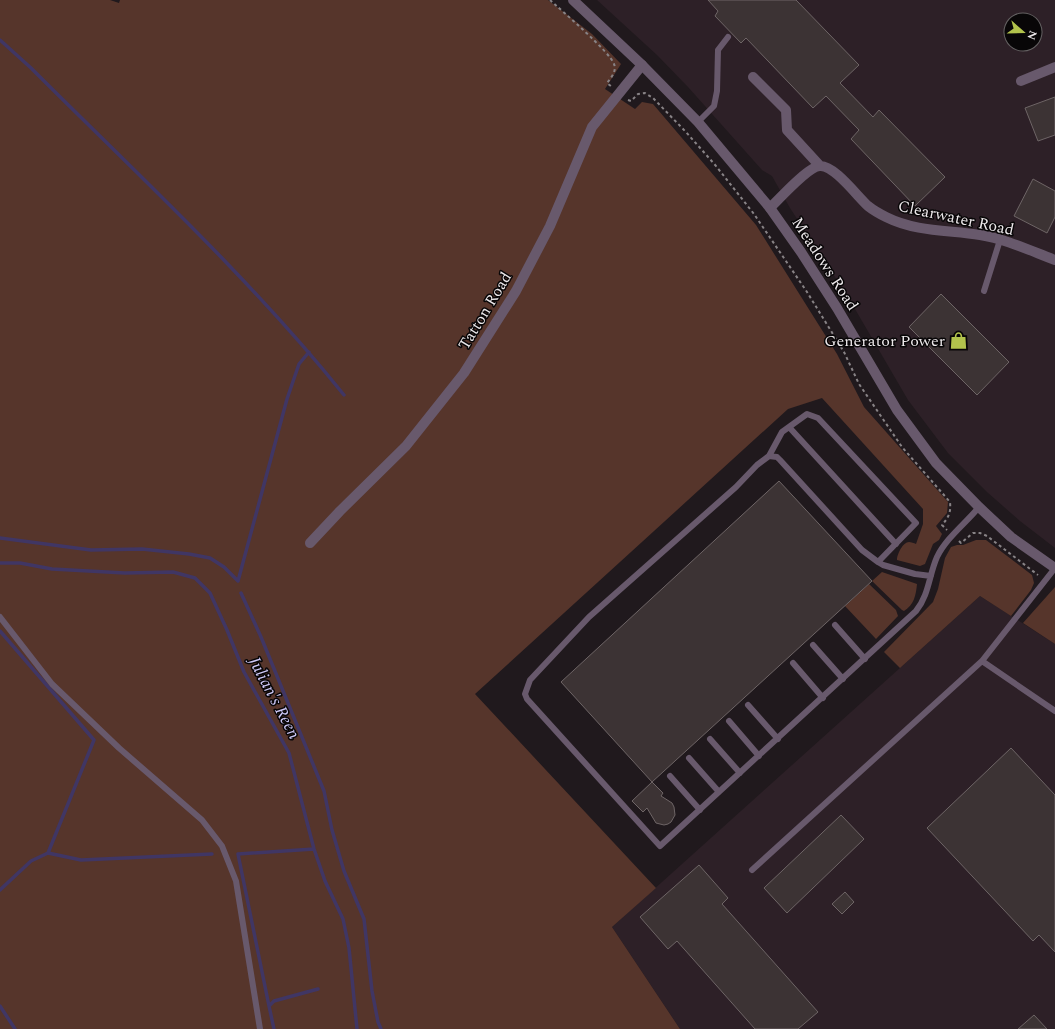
<svg xmlns="http://www.w3.org/2000/svg" width="1055" height="1029" viewBox="0 0 1055 1029" font-family="Spectral,serif">
	<style>
		.built { fill: #2d2027; fill-rule: evenodd }
		.green { fill: #56352b }
		.lines { fill: none; stroke-linecap: round; stroke-linejoin: round }
		.stream { stroke: #403664; stroke-width: 3.5 }
		.building { fill: #3c3334; stroke: #6e6566 }
		.path { stroke: #888386; stroke-width: 2; stroke-dasharray: 3 3; stroke-linecap: butt }
		.service { stroke: #68596c; stroke-width: 6 }
		.minor { stroke: #68596c; stroke-width: 10 }
		.tertiary { stroke: #68596c; stroke-width: 10 }
		.labels { text-anchor: middle; dominant-baseline: central; stroke-width: 3; stroke-linejoin: round; paint-order: stroke }
		.street-label { font-size: 16px; fill: #ede9eb; stroke: #080607 }
		.poi-label { font-size: 16px; fill: #ede9eb; stroke: #080607; text-anchor: end }
		.water-label { font-size: 17px; font-style: italic; fill: #cec8f6; stroke: #080607 }
	</style>
	<rect width="100%" height="100%" fill="#20191d"/>
	<path class="built" d="M597 0H1055V548L1020 521 987 492 948 453 908 400 848 297 790 208 772 176 762 170 688 87 657 55ZM1011 20H1035V44H1011Z
		M980 596 1055 644V1029H680L612 927Z"/>
	<path class="green" d="M0 0H110L119 3 120 0H548L592 34 621 64 605 89 635 109 642 102 653 104 756 225 837 354 864 407 948 502 947 513 936 526 942 534 939 540 933 544 925 564 920 566 897 560C897 554 903 542 909 542 911 542 914 543 916 544L923 524V509L822 398 788 409 475 694 656 888 612 927 680 1029H0Z
		M976 540H986L1032 575 1034 583 1031 590 1011 616 980 596 900 668 884 652 933 602 938 589 945 558 951 547 957 545H963Z
		M882 572 917 584C916 595 914 605 904 611L902 610 872 581Z
		M869 584 896 610 898 616 876 639 845 606Z
		M1055 587V644L1023 623Z"/>
	<g class="lines">
		<path class="stream" d="M0 40 31 68C138 175 249 277 344 395
			M0 538 91 550 142 549 189 554 210 558 224 567 238 581 287 399 299 364 309 352
			M0 563H20L52 569 125 573 173 572 195 578 210 593 227 630 244 672 289 753 314 849 325 881 343 919 349 948 357 1029
			M241 593 261 637 324 791 332 830 344 871 364 919 372 991 378 1022 381 1029
			M0 631 94 740 48 853
			M0 890 31 861 48 853 81 860 212 854
			M0 1006 15 1029
			M269 1006 238 854 314 849
			M274 1029 269 1006 274 1001 318 989"/>
	</g>
	<path class="building" d="M708 0H796L859 65 840 83 873 117 879 110 945 177 915 206 851 139 859 130 826 96 813 108 746 38 741 43 715 16 718 11Z
		M1055 97V135L1038 141 1025 108Z
		M1033 179 1055 191V217L1047 233 1014 216Z
		M941 294 1009 362 977 395 909 327Z
		M779 481 872 581 652 782 561 682Z
		M1011 748 1055 795V952L1039 935 1033 941 927 828Z
		M652 782 663 793 661 796 672 803 674 807 675 815 671 822 668 824 664 825 656 823 647 808 643 812 632 801Z
		M841 815 864 839 787 913 764 888Z
		M699 865 728 898 722 904 818 1012 798 1029H755L677 941 668 949 640 917Z
		M845 892 854 902 842 914 832 904Z
		M1034 1015 1047 1029H1018Z"/>
	<g class="lines">
		<path class="path" d="M550 0C562 11 610 52 614 64 617 71 611 78 607 83L612 87
			M628 100 631 101 638 94 645 93 653 98 686 132 716 166 754 214 807 292 844 352 859 384 902 447 950 502C951 512 949 517 942 525L947 530
			M959 541 961 543 973 533H980L987 536 1038 575"/>
		<path class="service" d="M698 122 714 106 717 91 718 50 728 37
			M984 291 1000 240
			M789 427 896 544
			M769 456 782 432 807 414 818 418 916 523 878 562
			M931 576 915 574 883 565 878 562 862 550 780 460 777 457 769 456 757 465 736 487 589 617 530 680 525 694 527 699 660 846 916 611C929 595 929 575 937 557 946 538 966 523 979 507
			M0 617 52 684 119 748 202 820 222 846 236 881 260 1029
			M835 625 865 659
			M813 645 843 679
			M982 661 1055 711
			M793 663 823 698
			M748 705 778 739
			M729 721 759 756
			M710 739 740 773
			M689 758 719 792
			M670 776 700 810
			M752 870 982 661 1055 568"/>
		<path class="minor" d="M753 77 786 110 787 130 820 166
			M1021 81 1055 67
			M770 208C779 199 809 166 820 166 834 165 857 196 868 206 873 210 880 214 886 217 916 232 948 230 980 235 1006 239 1031 251 1055 260
			M310 543 340 511 406 446 464 373 516 291 550 226 592 127 642 65"/>
		<path class="tertiary" d="M573 0 642 65 698 122 770 208 801 252 837 308 897 410 936 463 979 507 1011 537 1055 568"/>
	</g>
	<defs>
		<symbol id="shop-bare" viewBox="-9 -9 18 18"><path d="M-5-2.5h2.3a2.7 3.5 0 0 1 5.4 0H5L5.5 6h-11ZM-1.5-2.5h3a1.5 2.3 0 0 0-3 0Z" fill="#b2c34c" stroke="#080607" stroke-width="2.5" paint-order="stroke"/></symbol>
	</defs>
	<g fill-rule="evenodd">
		<use href="#shop-bare" x="946" y="328" width="25" height="25"/>
	</g>
	<g class="labels">
		<g class="street-label">
			<text transform="translate(956 218) rotate(12)">Clearwater Road</text>
			<text transform="translate(825 264) rotate(57)">Meadows Road</text>
			<text transform="translate(485 311) rotate(-59)">Tatton Road</text>
		</g>
		<g class="poi-label">
			<text x="945" y="341">Generator Power</text>
		</g>
		<g class="water-label">
			<text transform="translate(274 698) rotate(62)">Julian's Reen</text>
		</g>
	</g>
	<g transform="translate(1023 32) rotate(110)"><circle r="19" fill="#080607" stroke="#646162"/>
	<path d="M0-3L7 15L0 10L-7 15Z" fill="#b2c34c"/>
	<text y="-6" font-size="11" font-weight="bold" text-anchor="middle" fill="#ede9eb">N</text>
	</g>
</svg>
